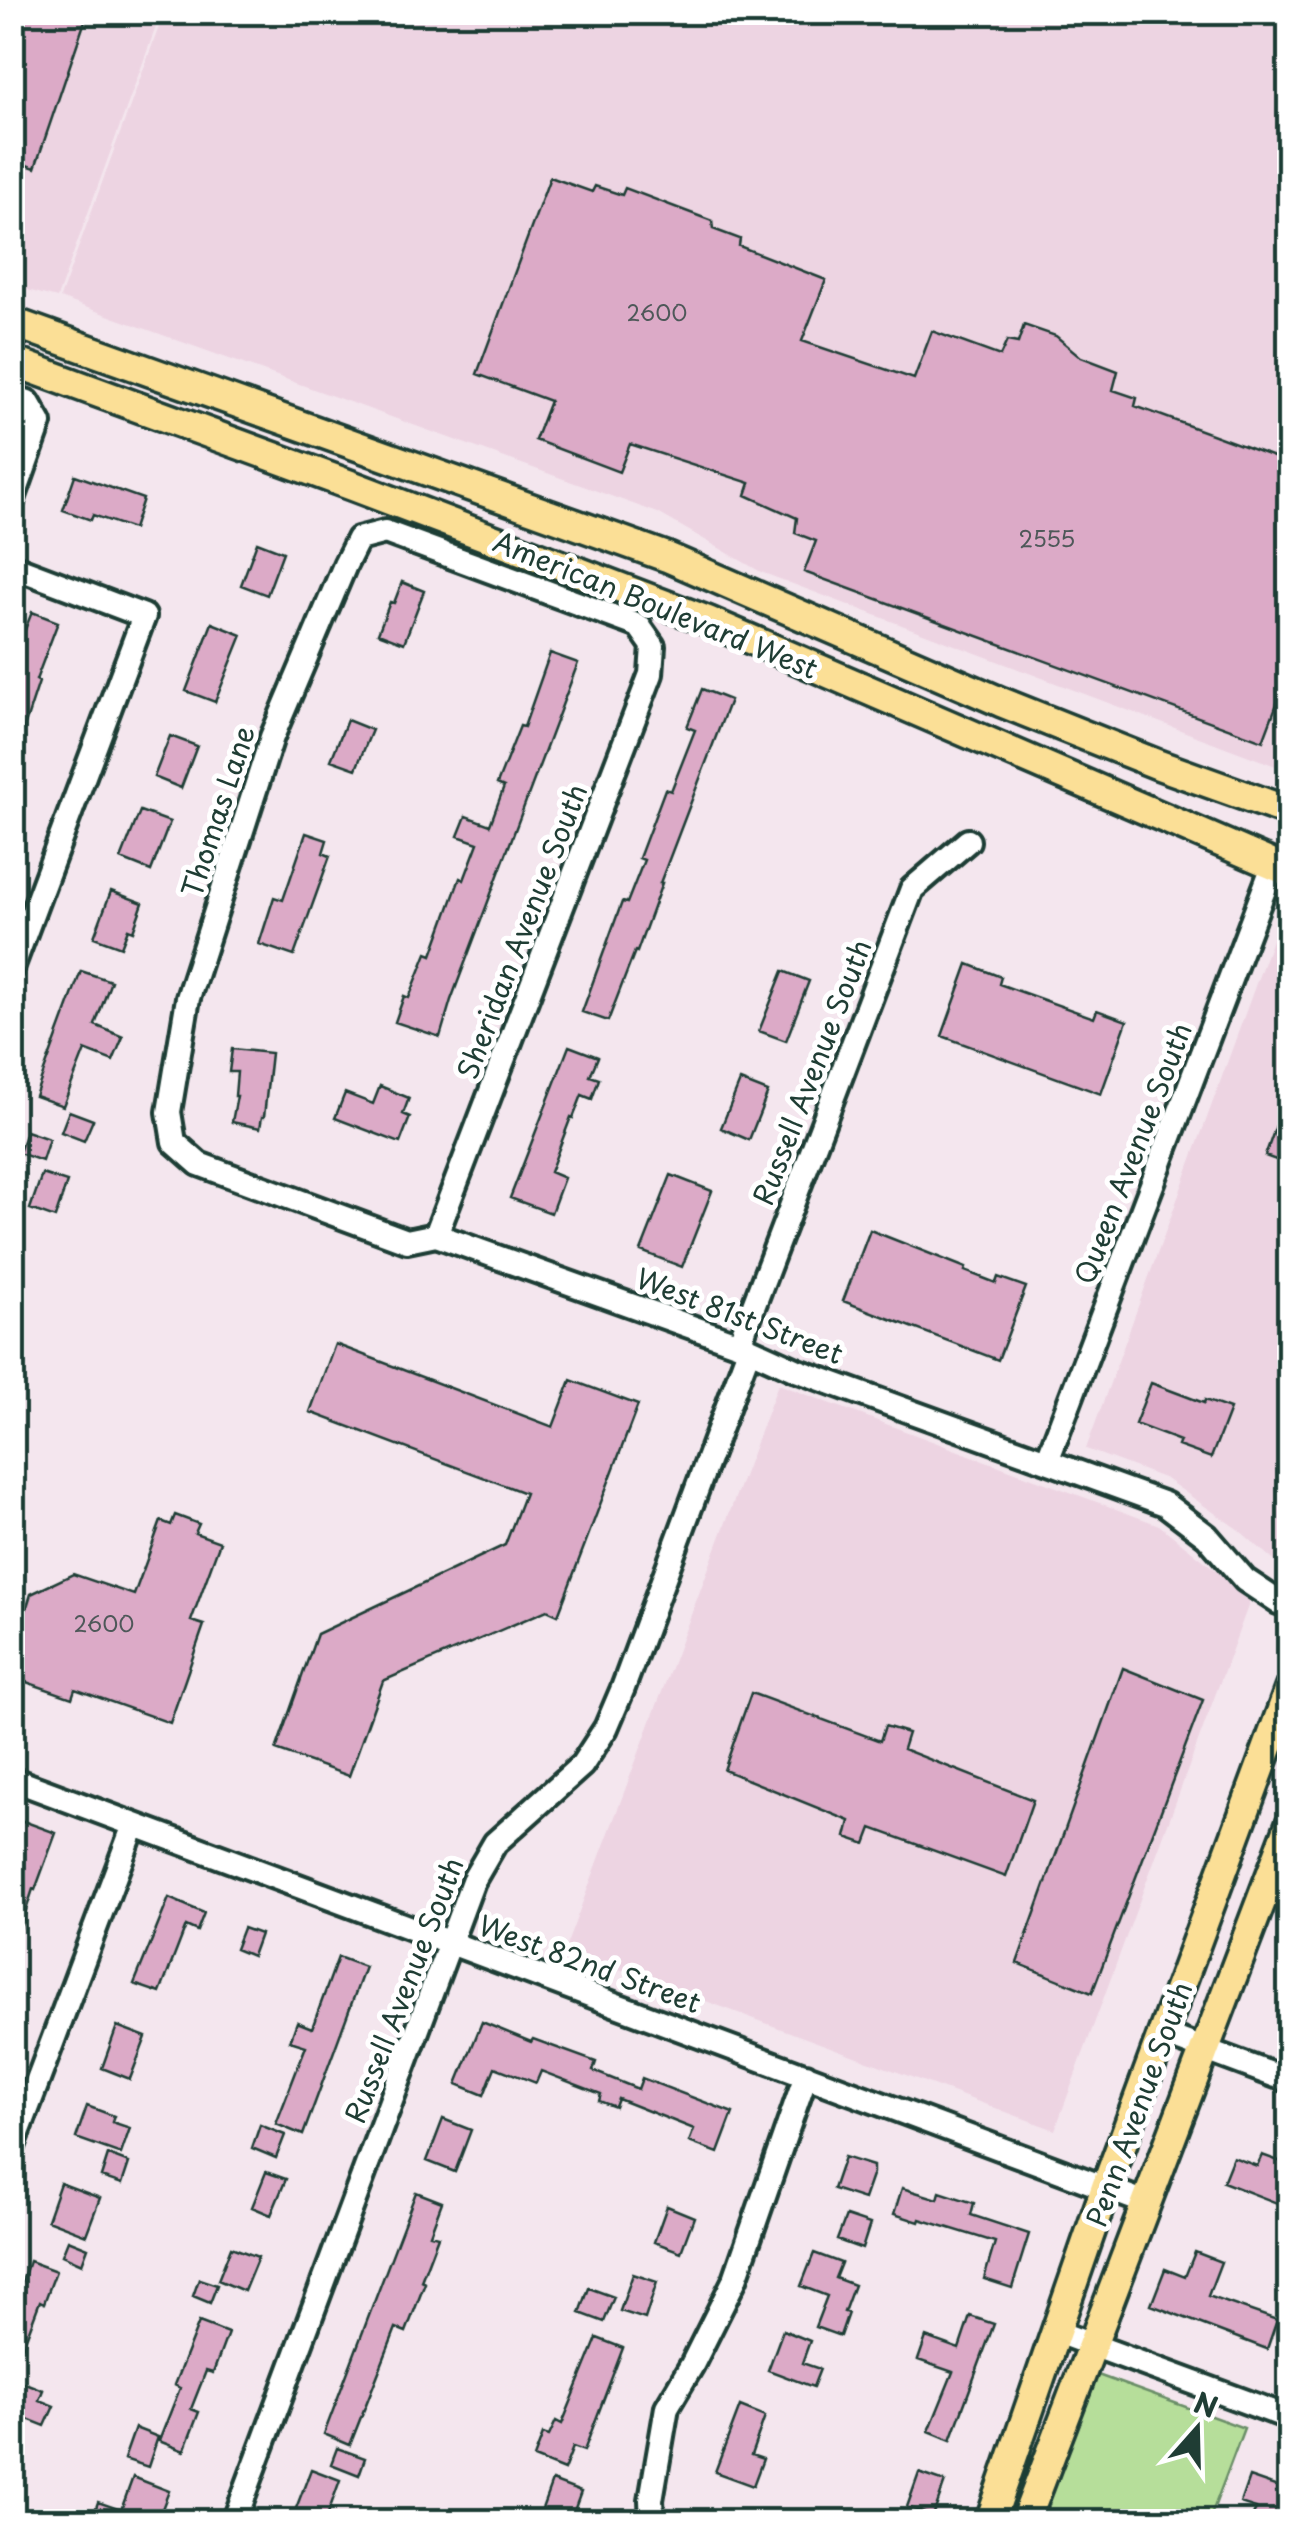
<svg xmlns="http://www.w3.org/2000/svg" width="1302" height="2534" viewBox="0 0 1302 2534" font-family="'Playpen Sans',sans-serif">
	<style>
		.built { fill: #edd4e2 }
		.green { fill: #b6de9a; stroke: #6a8e67; stroke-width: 2.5 }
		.building { fill: #dcaac7; stroke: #1f3d34; stroke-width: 2.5 }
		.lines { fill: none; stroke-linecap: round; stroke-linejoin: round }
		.minor-casing { stroke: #1f3d34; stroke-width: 30 }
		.major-casing { stroke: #1f3d34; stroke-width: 35 }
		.minor { stroke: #fff; stroke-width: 22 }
		.major { stroke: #fbdf96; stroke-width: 28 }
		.labels { text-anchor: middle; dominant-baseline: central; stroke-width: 10; stroke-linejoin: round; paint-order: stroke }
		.number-label { font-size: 22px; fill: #4e5859 }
		.street-label { font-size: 28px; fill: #1f3d34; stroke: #fff }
	</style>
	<rect width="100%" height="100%" fill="#f4e6ee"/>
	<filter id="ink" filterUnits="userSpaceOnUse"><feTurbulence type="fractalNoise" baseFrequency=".01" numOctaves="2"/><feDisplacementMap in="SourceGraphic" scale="20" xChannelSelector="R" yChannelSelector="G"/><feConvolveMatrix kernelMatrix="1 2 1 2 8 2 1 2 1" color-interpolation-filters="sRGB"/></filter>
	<g filter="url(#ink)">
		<path class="built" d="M12 13H161L57 298 13 286Z
			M164 13H1289V771L761 572 658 513 60 298Z
			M1288 896 1289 1566 1286 1571 1239 1530 1166 1479 1086 1449Z
			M778 1384 1159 1525 1251 1598 1055 2130 565 1949Z"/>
		<path class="green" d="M1095 2374 1244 2428 1209 2521 1040 2522Z"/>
		<path class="building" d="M12 12H88L35 168 12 160Z
			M550 177 592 192 595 186 622 195 625 188 712 221 713 229 740 239 739 246 826 280 802 341 914 379 932 331 1000 356 1007 341 1018 343 1024 325 1056 336 1081 357 1118 371 1113 390 1137 398 1135 406 1290 463V669L1263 741 804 572 816 541 795 533 797 518 746 495 750 483 630 444 619 472 535 440 550 401 477 374Z
			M75 475 143 499 133 529 93 515 91 520 63 510Z
			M257 542 283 552 267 595 241 585Z
			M402 582 424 591 404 643 378 633 390 602 394 603Z
			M32 612 58 622 36 680 39 682 16 752H12V662Z
			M212 623 242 635 215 702 186 691Z
			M550 653 578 663 451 1000 440 1037 395 1022 404 996 409 998 427 953 432 955 460 878 464 880 478 843 458 836 466 816 490 825 504 787 497 784 520 726 524 727Z
			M702 689 730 700 660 883H662L637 952 635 951 608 1021 582 1012 622 902 627 903 644 860 639 858 665 789 671 791 695 730 687 727Z
			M347 720 372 730 356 769 331 760Z
			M170 736 197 746 181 788 154 777Z
			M140 811 170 822 151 871 121 859Z
			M306 833 327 840 323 853 330 856 294 956 259 944 274 897 283 900Z
			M111 891 143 903 133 931 128 929 121 947 94 937Z
			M968 964 1001 977 999 984 1094 1018 1097 1010 1127 1021 1101 1094 942 1036Z
			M81 971 111 981 95 1025 123 1037 113 1061 85 1050 63 1106 35 1096Z
			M783 971 809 981 786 1041 759 1031Z
			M569 1046 598 1057 590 1076 599 1079 592 1099 582 1095 573 1118 571 1117 550 1172 564 1178 551 1213 510 1198Z
			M232 1049 271 1053 264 1117H262L260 1128 232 1122 237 1096H235L237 1072H229Z
			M740 1081 768 1092 749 1140 721 1128Z
			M380 1086 409 1098 403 1114 410 1117 400 1143 335 1118 345 1093 373 1104Z
			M1287 1095 1290 1096V1165L1265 1156Z
			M69 1111 93 1120 84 1141 61 1132Z
			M26 1131 49 1139 42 1161 19 1153Z
			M42 1174 67 1182 55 1218 30 1209Z
			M671 1175 712 1191 682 1267 641 1251Z
			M870 1230 966 1268 965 1271 996 1283 998 1277 1026 1287 998 1360 843 1301Z
			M335 1344 553 1427 571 1380 638 1405 558 1615 547 1610 383 1681 349 1776 276 1750 317 1634 505 1545 525 1493 310 1412Z
			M1151 1383 1204 1403 1205 1400 1230 1409 1211 1458 1178 1446 1180 1441 1135 1424Z
			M175 1515 199 1524 195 1533 220 1542 191 1621 204 1625 170 1723 75 1689 72 1698 12 1677V1626L19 1607 26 1610 31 1594 73 1574 134 1595 161 1521 171 1525Z
			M1123 1668 1203 1700 1092 1993 1017 1963Z
			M751 1693 880 1741 885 1726 908 1733 903 1749 1033 1800 1006 1877 872 1828 866 1844 846 1837 850 1821 724 1770Z
			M12 1817 56 1833 35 1890 33 1889 16 1941 12 1940V1861L20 1842 12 1839Z
			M169 1898 204 1913 197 1931 186 1926 160 1993 134 1984Z
			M243 1928 260 1934 252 1956 235 1949Z
			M338 1957 365 1967 303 2135 276 2124 306 2046 290 2041 297 2022 312 2028Z
			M482 2022 531 2042 533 2039 596 2062 593 2071 638 2089 642 2078 733 2113 718 2153 689 2142 694 2129 618 2099 615 2107 599 2101 601 2094 541 2071 536 2083 495 2067 484 2095 457 2084Z
			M117 2026 146 2037 130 2079 102 2068Z
			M87 2106 114 2116 112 2122 130 2128 121 2154 76 2138Z
			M443 2119 471 2130 455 2172 427 2161Z
			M260 2125 285 2135 276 2158 252 2148Z
			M108 2155 129 2163 122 2184 101 2177Z
			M1262 2155 1290 2165V2208L1223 2182 1233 2157 1257 2166Z
			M844 2157 873 2166V2173L864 2199 833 2189Z
			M266 2172 286 2179 271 2215 252 2207Z
			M60 2183 100 2198 86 2235 47 2220Z
			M902 2188 938 2199 940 2192 974 2203 971 2215 1029 2234 1012 2288 984 2279 995 2242 920 2219 919 2222 894 2214Z
			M416 2192 442 2202 430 2234 438 2236 421 2281 425 2283 406 2332 396 2328 350 2445 324 2434Z
			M667 2206 694 2217 681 2252 654 2242Z
			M846 2216 870 2224 862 2249 837 2240Z
			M68 2240 88 2248 82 2264 62 2255Z
			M231 2247 258 2257 244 2291 218 2280Z
			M1195 2252 1221 2262 1208 2296 1277 2320 1267 2349 1151 2305 1165 2269 1185 2277Z
			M814 2253 841 2263 835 2278 854 2285 844 2312 848 2313 840 2336 815 2327 827 2296 801 2286Z
			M29 2261 56 2271 44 2303 40 2301 14 2370 12 2311Z
			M633 2274 657 2282 645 2319 620 2311Z
			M199 2279 217 2285 210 2303 193 2296Z
			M589 2288 614 2297 604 2322 580 2313Z
			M970 2316 994 2324 951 2440 929 2431 953 2372 918 2360 926 2337 959 2349Z
			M199 2322 228 2333 213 2373 206 2371 191 2409 199 2412 184 2451 159 2441 180 2388 174 2385Z
			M783 2330 810 2341 802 2363 820 2369 813 2387 768 2370Z
			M597 2338 623 2348 584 2451 573 2447 564 2470 534 2458 543 2434 549 2436 556 2421 562 2424Z
			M12 2378 43 2390 39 2400 54 2406 45 2426 12 2413Z
			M740 2406 765 2416 751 2455 763 2459 753 2486 715 2472Z
			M135 2428 158 2437 148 2467 124 2459Z
			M337 2448 365 2458 359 2475 331 2464Z
			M311 2469 340 2480 325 2522 295 2511Z
			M919 2473 945 2482 933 2516 907 2507Z
			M133 2477 169 2491 157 2522H91L98 2502 121 2510Z
			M1249 2477 1278 2487 1276 2491 1290 2496V2522H1269L1253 2516 1256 2508 1240 2503Z
			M552 2481 581 2492 570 2522H551L539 2517Z"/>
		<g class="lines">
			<defs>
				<path id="minor" d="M12 396 28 402 40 423 12 502
					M12 566 144 616 12 968
					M436 1235 651 674 653 646 639 626 385 532 358 539 345 565 272 737 188 998 169 1112 174 1142 199 1164 407 1241 436 1235 739 1344 796 1370 1165 1504 1207 1536 1245 1580 1278 1602 1290 1606
					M739 1344 912 889 968 841
					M1047 1461 1273 866
					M12 1779 1146 2203
					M1163 2034 1290 2081
					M12 2149 134 1825
					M1057 2332 1290 2418
					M234 2522 473 1881 495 1843 582 1765 606 1728 623 1688 749 1349
					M652 2522 651 2500 667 2407 692 2365 735 2279 806 2075"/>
				<path id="major" d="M12 322 667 557 1001 702 1159 765 1290 812
					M12 361 353 486 708 621 1290 872
					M990 2522 1106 2187 1290 1688
					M1025 2522 1290 1825"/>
			</defs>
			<use href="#minor" class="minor-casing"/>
			<use href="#major" class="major-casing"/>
			<use href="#minor" class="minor"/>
			<use href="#major" class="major"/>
		</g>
	</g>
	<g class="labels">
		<g class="number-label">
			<text x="657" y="311">2600</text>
			<text x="1047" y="537">2555</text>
			<text x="104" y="1622">2600</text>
		</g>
		<g class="street-label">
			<text transform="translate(656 604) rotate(22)">American Boulevard West</text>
			<text transform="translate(217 811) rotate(-72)">Thomas Lane</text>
			<text transform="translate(521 931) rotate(-69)">Sheridan Avenue South</text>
			<text transform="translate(811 1072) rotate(-69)">Russell Avenue South</text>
			<text transform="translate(1132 1153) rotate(-69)">Queen Avenue South</text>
			<text transform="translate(740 1315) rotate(21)">West 81st Street</text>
			<text transform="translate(590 1963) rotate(20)">West 82nd Street</text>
			<text transform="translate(403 1990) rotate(-69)">Russell Avenue South</text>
			<text transform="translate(1138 2104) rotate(-70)">Penn Avenue South</text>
		</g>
	</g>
	<rect width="1302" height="2534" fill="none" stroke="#fff" stroke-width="50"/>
	<rect x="25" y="25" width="1252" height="2484" fill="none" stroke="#1f3d34" stroke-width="4" filter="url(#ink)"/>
	<g transform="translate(1197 2429) rotate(20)" stroke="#ffffff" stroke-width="8" paint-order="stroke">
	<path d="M0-8L18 38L0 25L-18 38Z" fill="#1f3d34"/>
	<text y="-15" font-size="28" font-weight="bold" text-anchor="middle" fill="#1f3d34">N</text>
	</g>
</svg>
